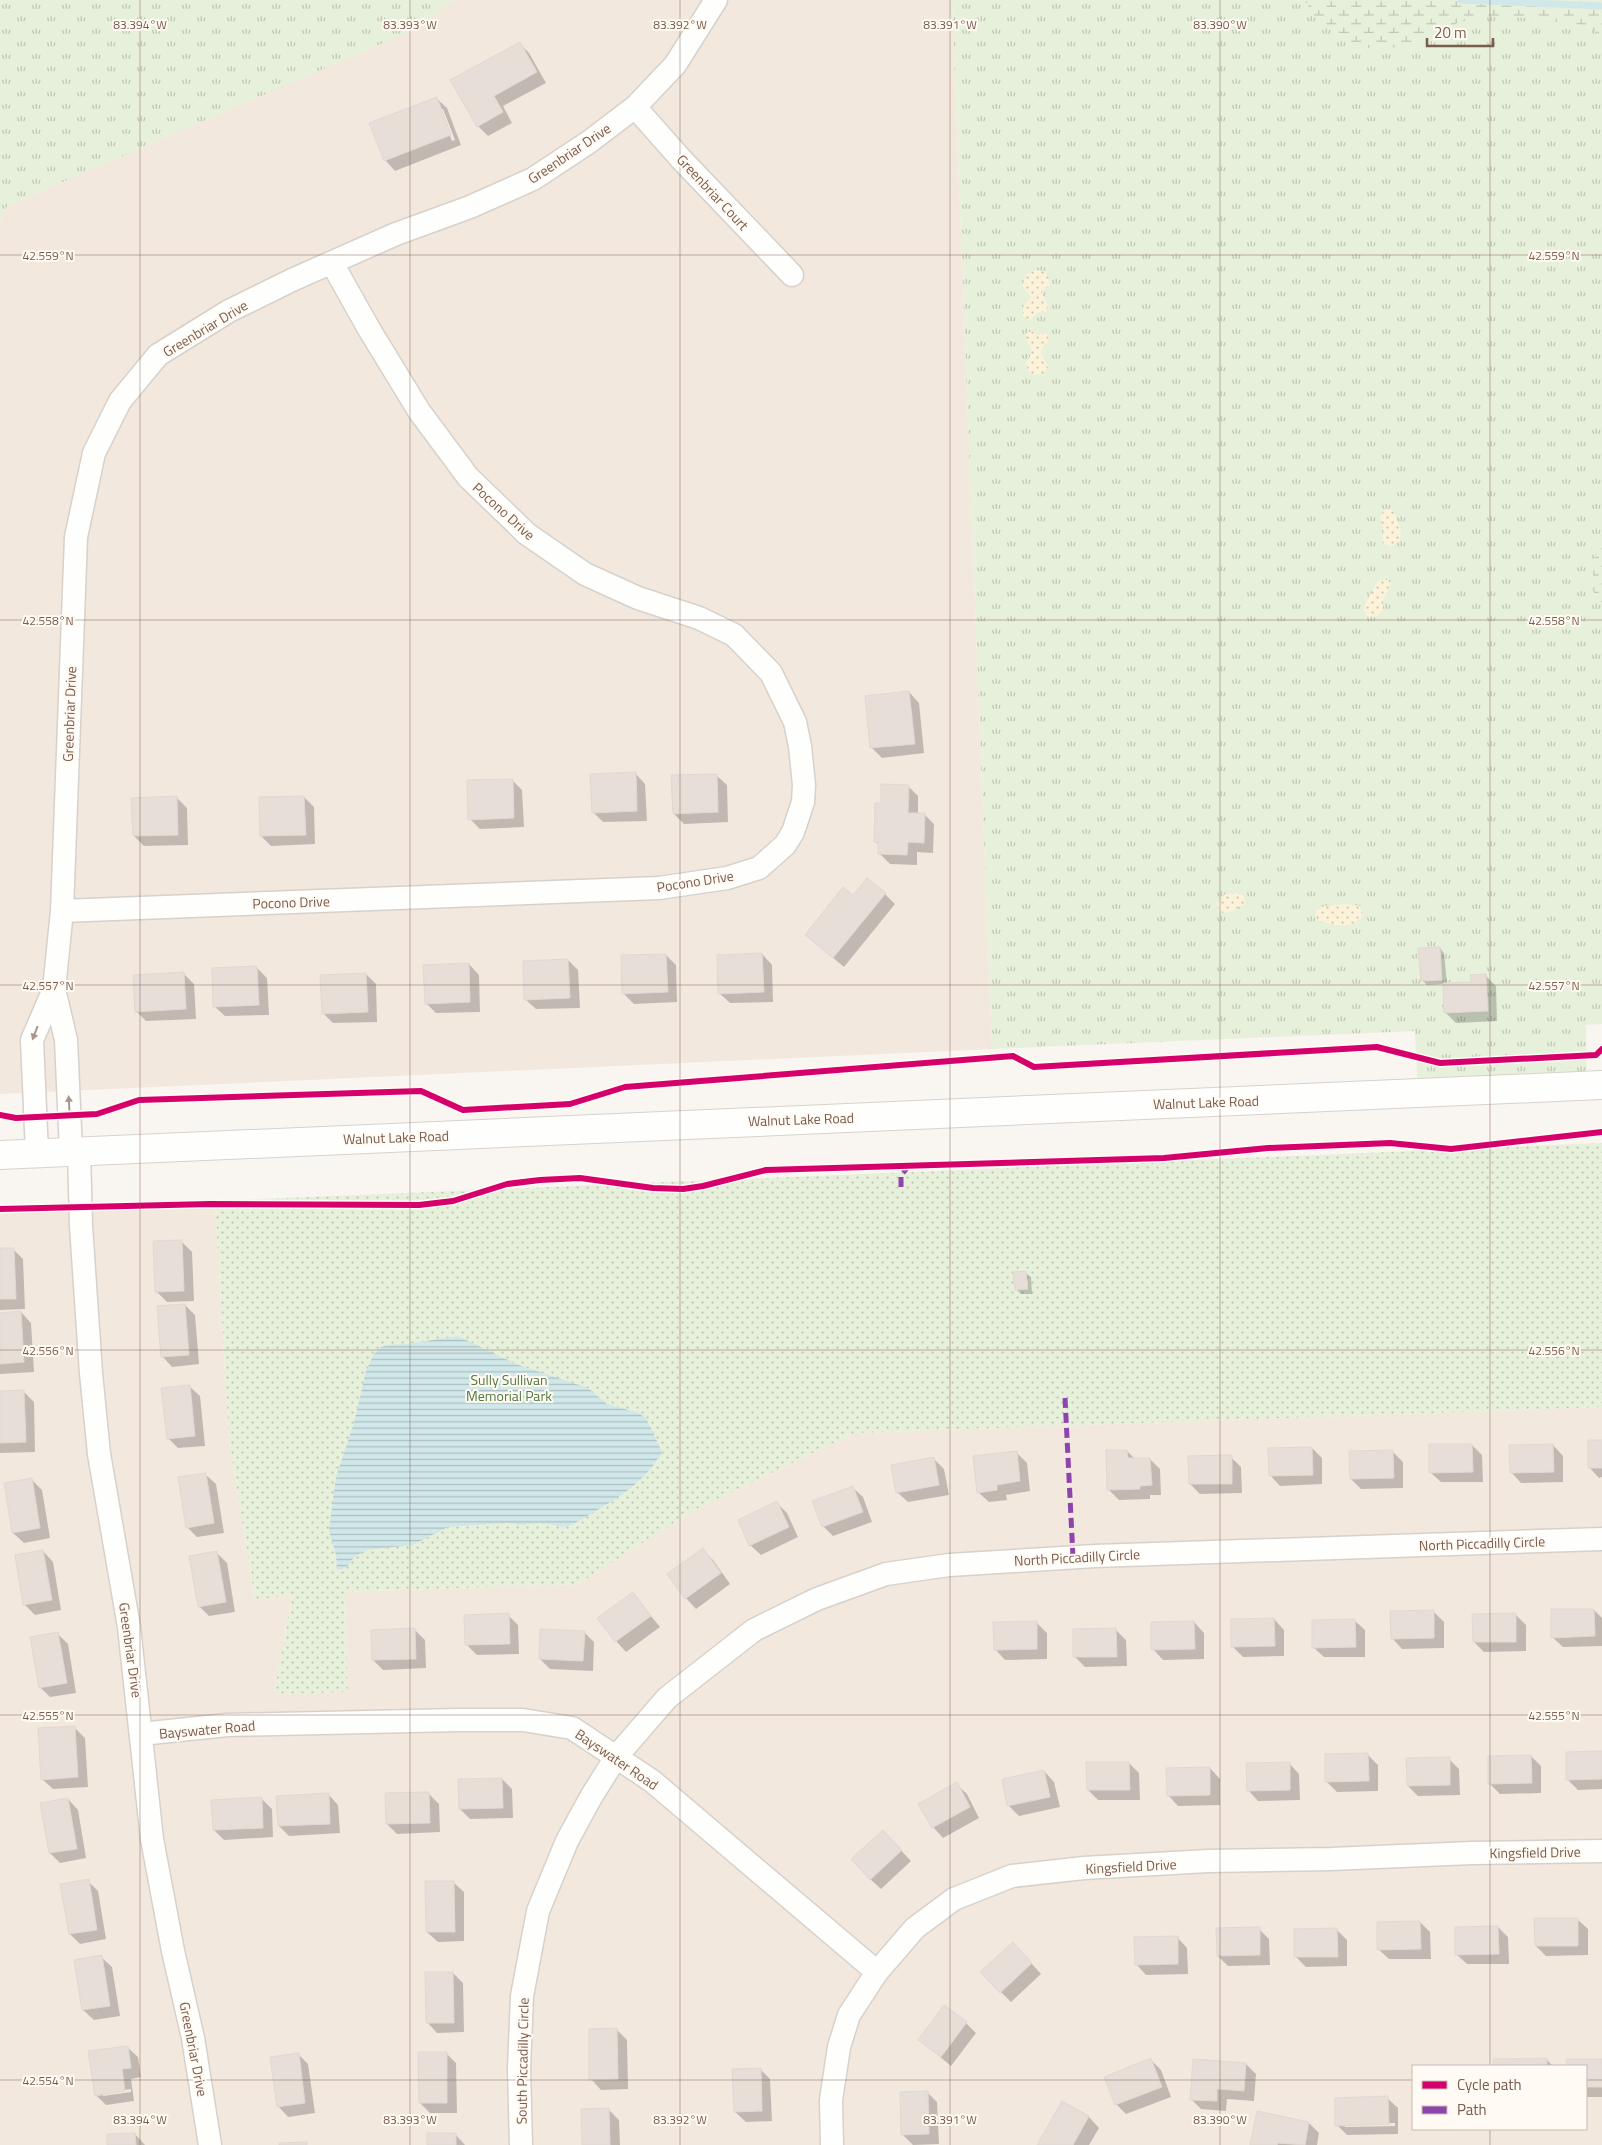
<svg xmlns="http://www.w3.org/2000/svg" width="1602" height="2145" viewBox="0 0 1602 2145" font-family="'Titillium Web',sans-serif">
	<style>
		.residential { fill: #f2e8de; fill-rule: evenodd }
		.grass { fill: url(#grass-tufts) }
		.wetland { fill: url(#wetland-marsh) }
		.sand { fill: url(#sand-dots) }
		.park { fill: url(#park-dots) }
		.water { fill: url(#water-rules) }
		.shadow { fill: #0003; fill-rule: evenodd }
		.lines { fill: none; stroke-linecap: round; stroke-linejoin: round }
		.stream { stroke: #d0e8ea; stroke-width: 7 }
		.building { fill: #e6ded7; stroke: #e2d8d2 }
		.street-casing { stroke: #d7d1cb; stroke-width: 25 }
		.secondary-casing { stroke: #d9d2cb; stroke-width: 30 }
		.street { stroke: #fefefd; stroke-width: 22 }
		.secondary { stroke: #fefefd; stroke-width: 28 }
		.quiet { stroke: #8e44ad; stroke-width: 5; stroke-dasharray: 10 5; stroke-linecap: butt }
		.cycleway-casing { stroke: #fffaf3; stroke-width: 9 }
		.cycleway { stroke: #d6006c; stroke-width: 6 }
		.oneway { fill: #a8958b }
		.ticks { fill: none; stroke: #7a5c4d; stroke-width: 1; stroke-opacity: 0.45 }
		.labels { text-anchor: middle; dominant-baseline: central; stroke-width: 4; stroke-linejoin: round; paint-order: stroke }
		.street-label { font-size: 14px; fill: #7a5c4d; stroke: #fffaf3 }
		.park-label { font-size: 14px; fill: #537a41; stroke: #fffaf3 }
		.ticks-label { font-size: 12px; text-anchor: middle; fill: #7a5c4d; stroke: #fffaf3; stroke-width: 4; stroke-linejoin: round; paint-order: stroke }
	</style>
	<defs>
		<pattern id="grass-tufts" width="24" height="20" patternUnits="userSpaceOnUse" patternTransform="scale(1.25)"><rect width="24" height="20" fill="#e7f0db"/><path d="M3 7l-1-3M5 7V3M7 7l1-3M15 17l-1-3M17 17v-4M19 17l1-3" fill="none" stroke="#c0c6b4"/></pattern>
		<pattern id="wetland-marsh" width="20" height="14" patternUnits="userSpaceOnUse" patternTransform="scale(1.25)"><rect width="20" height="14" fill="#e7f0db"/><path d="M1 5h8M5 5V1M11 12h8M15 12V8" fill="none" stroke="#c0c6b4"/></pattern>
		<pattern id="sand-dots" width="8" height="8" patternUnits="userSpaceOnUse" patternTransform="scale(1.25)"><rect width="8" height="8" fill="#fbf2d9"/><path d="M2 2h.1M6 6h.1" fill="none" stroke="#d0c7b2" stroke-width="1.8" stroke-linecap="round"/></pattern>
		<pattern id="park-dots" width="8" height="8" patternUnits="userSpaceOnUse" patternTransform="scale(1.25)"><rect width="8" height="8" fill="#e7f0db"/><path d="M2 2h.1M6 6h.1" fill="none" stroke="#c0c6b4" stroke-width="1.8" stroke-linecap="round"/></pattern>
		<pattern id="water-rules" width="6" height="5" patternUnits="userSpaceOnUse" patternTransform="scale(1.25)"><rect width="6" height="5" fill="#d0e8ea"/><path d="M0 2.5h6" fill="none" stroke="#aebfc0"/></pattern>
	</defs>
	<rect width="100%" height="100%" fill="#f9f5f0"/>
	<path class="residential" d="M454 0H952L992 1049 0 1094V223L7 206 417 28Z
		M215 1201 229 1440 255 1599 292 1596 274 1694 348 1692 345 1592 578 1584 691 1512 854 1433 1602 1407V2145H0V1210ZM1413 2066H1586V2129H1413Z"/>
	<path class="grass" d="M0 0H454L418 28 7 206 0 223Z
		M952 0H1602V1024L1586 1025 1587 1083 1418 1090 1415 1031 992 1049Z"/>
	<path class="wetland" d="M1305 0H1602V35L1582 25 1515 17 1471 16 1410 47 1360 48 1312 14Z
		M1602 538V606L1591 587 1598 543Z"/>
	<path class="sand" d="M1036 270 1045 271 1049 278 1050 285 1041 292 1048 305 1046 312H1038L1030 320 1023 316V307L1031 297 1022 285 1026 275Z
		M1032 331 1037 335 1043 333 1047 334 1049 340 1040 351 1048 367 1043 374 1033 375 1028 371 1026 362C1033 354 1033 347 1026 340V333Z
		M1386 509 1393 510 1401 529 1400 541 1392 546 1383 544C1381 538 1384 534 1383 528 1381 519 1378 516 1386 509Z
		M1385 579 1391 583 1383 601V610L1377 616 1368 617 1364 611 1365 604 1378 581Z
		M1235 893 1244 896 1245 904 1230 912 1220 913 1217 904 1225 894Z
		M1344 904 1360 906 1363 915C1352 932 1332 925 1315 919L1316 910 1325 906Z"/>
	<path class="park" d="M1602 1143V1407L854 1433 691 1512 578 1584 345 1592 348 1692 274 1694 292 1596 255 1599 229 1440 215 1201Z"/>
	<path class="water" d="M458 1336 516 1364 588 1388 607 1404 639 1413 646 1419 650 1426 662 1452C642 1488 605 1505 572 1525L564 1527 542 1523 518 1525 507 1523 448 1527 412 1545 367 1550 354 1557 347 1567 339 1570 337 1569 336 1555 329 1530 336 1477 354 1423 366 1371 374 1354 381 1347 388 1345 407 1344Z"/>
	<path class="shadow" d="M519 43 529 53 546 83 503 106 512 123 488 136 478 126Z
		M436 98 447 108 461 145 395 171 385 160ZM440 109H443L455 140 452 141Z
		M909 692 919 703 924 753 882 758 871 747Z
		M635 773 645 784 647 821 603 822 593 812Z
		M716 775 727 785 728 822 684 824 674 814Z
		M512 780 522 790 524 827 480 829 470 819Z
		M908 786 918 796V814H924L934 824 933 853 917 852V865L890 864 879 853 880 846 875 841 882 805Z
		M176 797 187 808 188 845 144 846 134 836Z
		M304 797 314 807 315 844 271 846 261 836Z
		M885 894 895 904 844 967 806 935 853 897Z
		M1440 948 1444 953 1447 985 1472 984 1486 976 1496 986 1497 1021 1456 1023 1445 1012 1444 984 1427 985 1422 980Z
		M762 954 772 965 773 1002 730 1003 719 993Z
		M666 955 676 965 677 1002 634 1004 623 993Z
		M568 960 578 970 580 1008 536 1009 525 999Z
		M469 964 479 975 480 1012 436 1013 426 1003Z
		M257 968 267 978 269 1015 225 1016 214 1006Z
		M184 974 194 984 196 1019 146 1021 136 1011Z
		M366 974 376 984 377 1022 333 1023 323 1013Z
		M181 1241 192 1252 194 1301 167 1302 156 1291Z
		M13 1249 23 1259 25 1309 0 1310V1250Z
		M1026 1273 1031 1277 1032 1294H1021L1016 1289Z
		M185 1305 195 1315 199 1364 172 1367 162 1356Z
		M21 1312 31 1323 34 1372 0 1374V1314Z
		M189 1386 200 1396 205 1446 178 1448 168 1438Z
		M0 1392H24L34 1402 35 1452 0 1453Z
		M1602 1441V1477L1599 1478 1589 1467Z
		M1472 1445 1482 1455 1483 1482H1441L1430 1472Z
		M1553 1445 1563 1456V1482L1521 1483 1511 1472Z
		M1312 1448 1322 1458V1484L1280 1486 1270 1475Z
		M1127 1451 1135 1459H1150L1160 1469 1161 1495H1150V1499L1119 1500 1109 1490Z
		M1393 1452 1403 1462V1488L1361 1489 1351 1479Z
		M1017 1453 1027 1463 1030 1491 1006 1495 1007 1500 989 1502 978 1492Z
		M1231 1457 1241 1467 1242 1493 1200 1494 1190 1484Z
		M934 1459 944 1469 949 1495 908 1502 897 1492Z
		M205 1474 216 1484 224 1533 197 1537 187 1527Z
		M31 1479 42 1490 50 1538 24 1543 13 1533Z
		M852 1487 863 1497 872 1522 833 1536 823 1526Z
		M777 1503 787 1513 798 1537 761 1555 750 1545Z
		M703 1550 713 1560 730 1584 696 1609 686 1598Z
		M43 1551 53 1562 61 1610 35 1615 24 1604Z
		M217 1553 227 1563 235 1612 209 1616 199 1606Z
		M633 1594 660 1627 626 1652 616 1641 599 1618Z
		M1594 1610 1602 1618V1646L1563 1647 1552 1637Z
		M1433 1611 1444 1622V1648L1402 1649 1392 1638Z
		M508 1615 518 1625 519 1654 477 1655 467 1645Z
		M1516 1615 1526 1625V1651L1484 1652 1474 1642Z
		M1274 1619 1284 1630V1656L1243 1657 1232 1646Z
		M1354 1620 1365 1630V1657H1324L1313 1647Z
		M1036 1622 1047 1633V1659L1005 1660 995 1649Z
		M1194 1622 1204 1633V1659L1163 1660 1153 1649Z
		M415 1630 425 1640 426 1668 383 1670 373 1660Z
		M1116 1630 1126 1640 1127 1666 1085 1667 1075 1657Z
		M584 1632 594 1642 593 1671 550 1669 540 1659Z
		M58 1634 68 1644 76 1693 50 1697 40 1687Z
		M75 1728 85 1738 88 1787 53 1789 42 1779Z
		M1602 1752V1789L1578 1790 1567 1779Z
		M1368 1755 1378 1765V1791L1337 1792 1327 1782Z
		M1531 1756 1541 1766V1793L1500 1794 1489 1783Z
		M1449 1759 1459 1769 1460 1795 1418 1796 1408 1786Z
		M1129 1763 1139 1773 1140 1800H1098L1088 1790Z
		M1289 1763 1299 1774 1300 1800 1258 1801 1248 1790Z
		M1210 1768 1220 1779V1805L1178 1806 1168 1795Z
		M1044 1771 1054 1782 1060 1807 1019 1816 1009 1806Z
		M502 1779 512 1789 513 1818 470 1819 460 1809Z
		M956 1784 967 1794 979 1818 943 1838 933 1827Z
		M328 1794 338 1805 340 1833 289 1836 279 1826Z
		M429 1794 439 1804 440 1832 397 1834 387 1824Z
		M68 1799 78 1810 86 1858 60 1863 50 1853Z
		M262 1799 272 1809 273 1837 224 1840 214 1830Z
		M893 1842 911 1861 881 1889 870 1879Z
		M88 1881 98 1891 106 1939 80 1944 70 1934Z
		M453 1882 464 1892V1941L438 1942 427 1932Z
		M1577 1919 1588 1929V1955L1546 1956 1536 1946Z
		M1420 1922 1430 1932 1431 1959H1389L1378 1949Z
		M1498 1927 1508 1937 1509 1964H1467L1456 1954Z
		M1259 1929 1269 1939 1270 1965 1228 1966 1218 1956Z
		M1337 1930 1347 1940V1966L1306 1967 1296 1957Z
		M1177 1937 1187 1948 1188 1974 1146 1975 1136 1964Z
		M1023 1954 1041 1974 1011 2002 1001 1992Z
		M101 1957 112 1967 120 2016 94 2020 83 2010Z
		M453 1973 463 1983 464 2032 437 2033 427 2022Z
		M966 2023 976 2033 951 2066 920 2040Z
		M617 2030 627 2040 628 2089 601 2090 591 2079Z
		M127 2047 138 2057 141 2077 131 2079 134 2101 106 2105 96 2095ZM131 2089V2092L103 2096V2093Z
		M446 2053 456 2063 457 2113H430L420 2103Z
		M298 2054 308 2064 315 2113 288 2117 278 2106Z
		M1546 2059 1553 2066H1495V2061Z
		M1151 2060 1161 2070 1171 2097 1126 2114 1116 2104Z
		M1602 2060V2097H1586V2066H1568V2061Z
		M1246 2064 1256 2074 1254 2101 1227 2099 1226 2111 1201 2109 1191 2099Z
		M760 2069 770 2079 772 2121 746 2122 735 2112Z
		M927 2092 937 2102 939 2144 913 2145 903 2135Z
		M1387 2098 1398 2108V2134L1347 2135 1337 2125ZM1395 2123V2126L1345 2127V2124Z
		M1062 2102 1089 2117 1099 2128 1089 2145H1038Z
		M609 2110 619 2120 620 2145H583Z
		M1309 2123 1319 2133 1317 2145H1251Z
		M135 2134 145 2145H108Z
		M455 2134 465 2145H429Z"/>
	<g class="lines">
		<path class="stream" d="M1461 0 1602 6"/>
	</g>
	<path class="building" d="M520 42 537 72 494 96 503 112 477 127 450 80Z
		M437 97 451 135 384 161 369 123Z
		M909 691 915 744 870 748 865 696Z
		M636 772 637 811 592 813 590 774Z
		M717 774 718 812 673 814 671 775Z
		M513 779 514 818 468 820 467 780Z
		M881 784 909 785 908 813H925L924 843 908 842 907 855 878 854V842H874L875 803H881Z
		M177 796 178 835 133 836 131 798Z
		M304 796 306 835 260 836 259 797Z
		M867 878 886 893 833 958 805 935 843 887 853 895Z
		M1440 947 1442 980 1421 981 1418 948Z
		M762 953 764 992 718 994 717 955Z
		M666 954 668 992 622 994 621 955Z
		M568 959 570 998 524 1000 523 961Z
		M469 963 470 1002 425 1004 423 965Z
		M257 966 259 1005 213 1007 212 968Z
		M184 972 186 1009 135 1012 133 975Z
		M366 973 368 1012 322 1014 320 975Z
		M1486 974 1488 1011 1444 1013 1443 983 1471 982 1470 975Z
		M182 1240 184 1291 155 1292 153 1241Z
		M0 1248H14L16 1299H0Z
		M1026 1271 1028 1289 1015 1290 1013 1272Z
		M185 1304 189 1355 161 1357 157 1306Z
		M21 1311 24 1362 0 1364V1313Z
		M190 1385 195 1436 167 1439 161 1388Z
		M24 1390 26 1442 0 1443V1391Z
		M1588 1440H1602V1468H1588Z
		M1429 1444H1472L1473 1472 1429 1473Z
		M1553 1444 1554 1472 1510 1473 1509 1445Z
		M1312 1447 1313 1475 1269 1476 1268 1448Z
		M1106 1450H1127L1128 1458H1150L1152 1485 1140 1486V1489L1107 1490Z
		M1393 1450 1394 1478 1350 1479 1349 1451Z
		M1017 1451 1020 1481 997 1485V1490L977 1493 973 1456Z
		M1232 1455V1484H1189L1188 1456Z
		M934 1457 939 1485 896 1493 891 1465Z
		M206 1473 214 1523 186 1528 178 1477Z
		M32 1478 40 1528 12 1533 4 1483Z
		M853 1486 863 1512 822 1527 812 1501Z
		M777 1501 789 1527 749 1546 738 1520Z
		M703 1548 721 1573 685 1599 667 1574Z
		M43 1550 52 1600 23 1605 15 1555Z
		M217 1551 226 1602 198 1607 189 1556Z
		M633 1592 651 1616 615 1642 597 1618Z
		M1551 1609H1594L1595 1636 1551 1638Z
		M1434 1610V1638L1391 1639 1390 1611Z
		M509 1613 510 1644 465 1645 464 1615Z
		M1516 1613V1642H1473L1472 1614Z
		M1274 1618 1275 1646 1231 1647V1619Z
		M1355 1619 1356 1647 1312 1648V1620Z
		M1037 1621V1649L994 1650 993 1622Z
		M1194 1621 1195 1649 1151 1650V1622Z
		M415 1628 416 1659 372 1660 371 1630Z
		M1116 1628 1117 1657H1073V1629Z
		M540 1629 585 1631 583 1661 539 1659Z
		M58 1632 67 1683 39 1688 30 1637Z
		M75 1726 78 1777 41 1780 38 1728Z
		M1602 1751V1779L1566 1780V1752Z
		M1368 1753 1369 1781 1325 1782V1754Z
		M1531 1755 1532 1783 1488 1784V1756Z
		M1450 1757V1785L1407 1786 1406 1758Z
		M1086 1762H1129L1130 1790H1087Z
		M1290 1762V1790L1247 1791 1246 1763Z
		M1210 1767V1795L1167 1796 1166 1768Z
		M1044 1770 1050 1797 1007 1806 1002 1779Z
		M502 1778 503 1808 459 1809 458 1779Z
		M957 1782 970 1807 932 1828 918 1804Z
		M429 1792 430 1823 386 1824 385 1793Z
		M329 1793 330 1824 278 1826 276 1796Z
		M262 1797 263 1828 213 1830 211 1800Z
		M68 1798 77 1849 49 1853 40 1803Z
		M883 1830 902 1850 870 1880 851 1859Z
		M89 1879 97 1930 69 1934 60 1884Z
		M425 1881H454L455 1932H426Z
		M1534 1918H1578V1946H1535Z
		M1420 1921 1421 1949 1377 1950V1922Z
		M1498 1926 1499 1954 1455 1955V1927Z
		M1260 1927V1955L1217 1956 1216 1928Z
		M1337 1928 1338 1957H1294V1929Z
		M1178 1936V1964L1135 1965 1134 1937Z
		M1013 1942 1032 1963 1000 1993 980 1972Z
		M102 1955 110 2006 82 2010 74 1960Z
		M425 1972H453L454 2023H426Z
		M944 2005 967 2022 941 2057 918 2040Z
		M617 2028 618 2079 589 2080V2029Z
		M128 2046 131 2068 122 2069 125 2091 95 2096 88 2051Z
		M418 2052H447V2103H419Z
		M299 2053 305 2103 277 2107 270 2057Z
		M1151 2058 1162 2087 1115 2105 1104 2077Z
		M1547 2058V2066H1494L1493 2059Z
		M1193 2059 1246 2063 1244 2091 1217 2089V2101L1190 2100Z
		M1566 2059H1602V2087H1586V2066H1567Z
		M761 2068 762 2111 734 2112 732 2069Z
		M928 2091 929 2134 901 2135 900 2092Z
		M1388 2096 1389 2124 1335 2126V2098Z
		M1062 2101 1089 2116 1073 2145H1037Z
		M609 2108 610 2145H582L581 2109Z
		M1257 2111 1309 2122 1305 2145 1278 2143 1277 2145H1250Z
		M135 2133 136 2145H107V2134Z
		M427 2133H456V2145H427Z
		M307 2142V2145H279V2143Z"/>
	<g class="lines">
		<defs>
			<path id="street" d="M635 107 681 159 792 275
				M62 911 659 888 727 878 759 868 785 845 793 832 803 802 804 785 800 746 795 722 771 673 734 635 699 618 638 598 585 574 527 534 468 477 419 411 369 329 332 263
				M54 989 62 911 76 537 94 453 120 401 158 355 229 311 292 280 396 234 470 207 533 179 589 142 635 107 675 65 716 0
				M79 1151 81 1226 91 1373 99 1454 129 1627 152 1839 173 1951 193 2038 210 2145
				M37 1153 32 1040 54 989 66 1040 71 1151
				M141 1734 227 1725 458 1720H523L572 1728 652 1781 877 1972
				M521 2145 519 2069 522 1996 538 1911 567 1841 591 1797 616 1757 667 1698 754 1630 817 1599 886 1574 949 1565 1095 1556 1602 1539
				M832 2145 831 2100 839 2047 849 2015 877 1972 915 1928 954 1899 1012 1876 1084 1868 1208 1861 1331 1859 1472 1853 1602 1851"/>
			<path id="secondary" d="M0 1155 1602 1085"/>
		</defs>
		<use href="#street" class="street-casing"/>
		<use href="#secondary" class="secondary-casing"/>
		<use href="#street" class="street"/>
		<use href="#secondary" class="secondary"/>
		<path class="quiet" d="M901 1187V1175L908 1167
			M1065 1398 1073 1557"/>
		<defs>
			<path id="cycleway" d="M0 1115 16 1118 97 1114 139 1100 421 1091 463 1110 570 1104 625 1087 1013 1056 1034 1067 1377 1047 1440 1063 1596 1055 1602 1049
				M0 1209 210 1204 419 1205 453 1201 507 1184 540 1180 580 1178 653 1188 683 1189 703 1186 766 1170 1164 1158 1268 1148 1390 1143 1451 1149 1602 1132"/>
		</defs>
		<use href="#cycleway" class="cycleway-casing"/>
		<use href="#cycleway" class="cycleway"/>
	</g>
	<defs><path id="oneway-solid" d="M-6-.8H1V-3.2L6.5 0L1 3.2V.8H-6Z" transform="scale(1.25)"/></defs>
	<g class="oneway">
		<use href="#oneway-solid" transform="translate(35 1033) rotate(111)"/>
		<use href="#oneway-solid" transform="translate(69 1103) rotate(-93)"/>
	</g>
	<path class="ticks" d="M140 0V2145M410 0V2145M680 0V2145M950 0V2145M1220 0V2145M1490 0V2066M0 255H1602M0 620H1602M0 985H1602M0 1350H1602M0 1715H1602M0 2080H1413M1586 2080H1602M1490 2129V2145"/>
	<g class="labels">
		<g class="street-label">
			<text transform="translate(569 153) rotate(-34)">Greenbriar Drive</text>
			<text transform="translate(713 192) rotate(47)">Greenbriar Court</text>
			<text transform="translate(205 328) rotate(-31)">Greenbriar Drive</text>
			<text transform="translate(504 511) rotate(42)">Pocono Drive</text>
			<text transform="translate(69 714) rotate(-88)">Greenbriar Drive</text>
			<text transform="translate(695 881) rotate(-9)">Pocono Drive</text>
			<text transform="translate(291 902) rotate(-2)">Pocono Drive</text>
			<text transform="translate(1206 1102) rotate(-2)">Walnut Lake Road</text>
			<text transform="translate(801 1119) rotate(-2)">Walnut Lake Road</text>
			<text transform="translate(396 1137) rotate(-2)">Walnut Lake Road</text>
			<text transform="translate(1482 1543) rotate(-2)">North Piccadilly Circle</text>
			<text transform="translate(1077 1557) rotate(-3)">North Piccadilly Circle</text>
			<text transform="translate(131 1650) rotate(82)">Greenbriar Drive</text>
			<text transform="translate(207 1729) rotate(-5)">Bayswater Road</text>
			<text transform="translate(617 1759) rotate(34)">Bayswater Road</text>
			<text transform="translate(1535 1852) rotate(-1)">Kingsfield Drive</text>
			<text transform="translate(1131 1866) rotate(-3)">Kingsfield Drive</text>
			<text transform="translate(194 2049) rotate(79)">Greenbriar Drive</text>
			<text transform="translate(522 2061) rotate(-89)">South Piccadilly Circle</text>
		</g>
		<g class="park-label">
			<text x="509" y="1379">Sully Sullivan<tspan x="509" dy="16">Memorial Park</tspan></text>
		</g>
	</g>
	<g class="ticks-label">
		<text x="140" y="29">83.394°W</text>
		<text x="410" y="29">83.393°W</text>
		<text x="680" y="29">83.392°W</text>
		<text x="950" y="29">83.391°W</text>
		<text x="1220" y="29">83.390°W</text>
		<text x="48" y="260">42.559°N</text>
		<text x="1554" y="260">42.559°N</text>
		<text x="48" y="625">42.558°N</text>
		<text x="1554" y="625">42.558°N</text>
		<text x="48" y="990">42.557°N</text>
		<text x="1554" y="990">42.557°N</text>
		<text x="48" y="1355">42.556°N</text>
		<text x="1554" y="1355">42.556°N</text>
		<text x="48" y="1720">42.555°N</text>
		<text x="1554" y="1720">42.555°N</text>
		<text x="48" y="2085">42.554°N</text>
		<text x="140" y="2124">83.394°W</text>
		<text x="410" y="2124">83.393°W</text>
		<text x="680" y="2124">83.392°W</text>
		<text x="950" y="2124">83.391°W</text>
		<text x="1220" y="2124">83.390°W</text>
	</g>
	<rect x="1412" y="2065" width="175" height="65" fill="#fffaf3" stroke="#cabbb1"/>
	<rect x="1422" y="2081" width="25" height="8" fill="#d6006c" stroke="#cabbb1"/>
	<text x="1457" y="2090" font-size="15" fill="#7a5c4d">Cycle path</text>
	<rect x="1422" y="2106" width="25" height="8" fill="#8e44ad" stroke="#cabbb1"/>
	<text x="1457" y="2115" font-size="15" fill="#7a5c4d">Path</text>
	<path d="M1427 38v8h66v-8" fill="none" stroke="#7a5c4d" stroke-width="2.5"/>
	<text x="1434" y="38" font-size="15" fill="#7a5c4d" stroke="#fffaf3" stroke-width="4" paint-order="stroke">20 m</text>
</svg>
